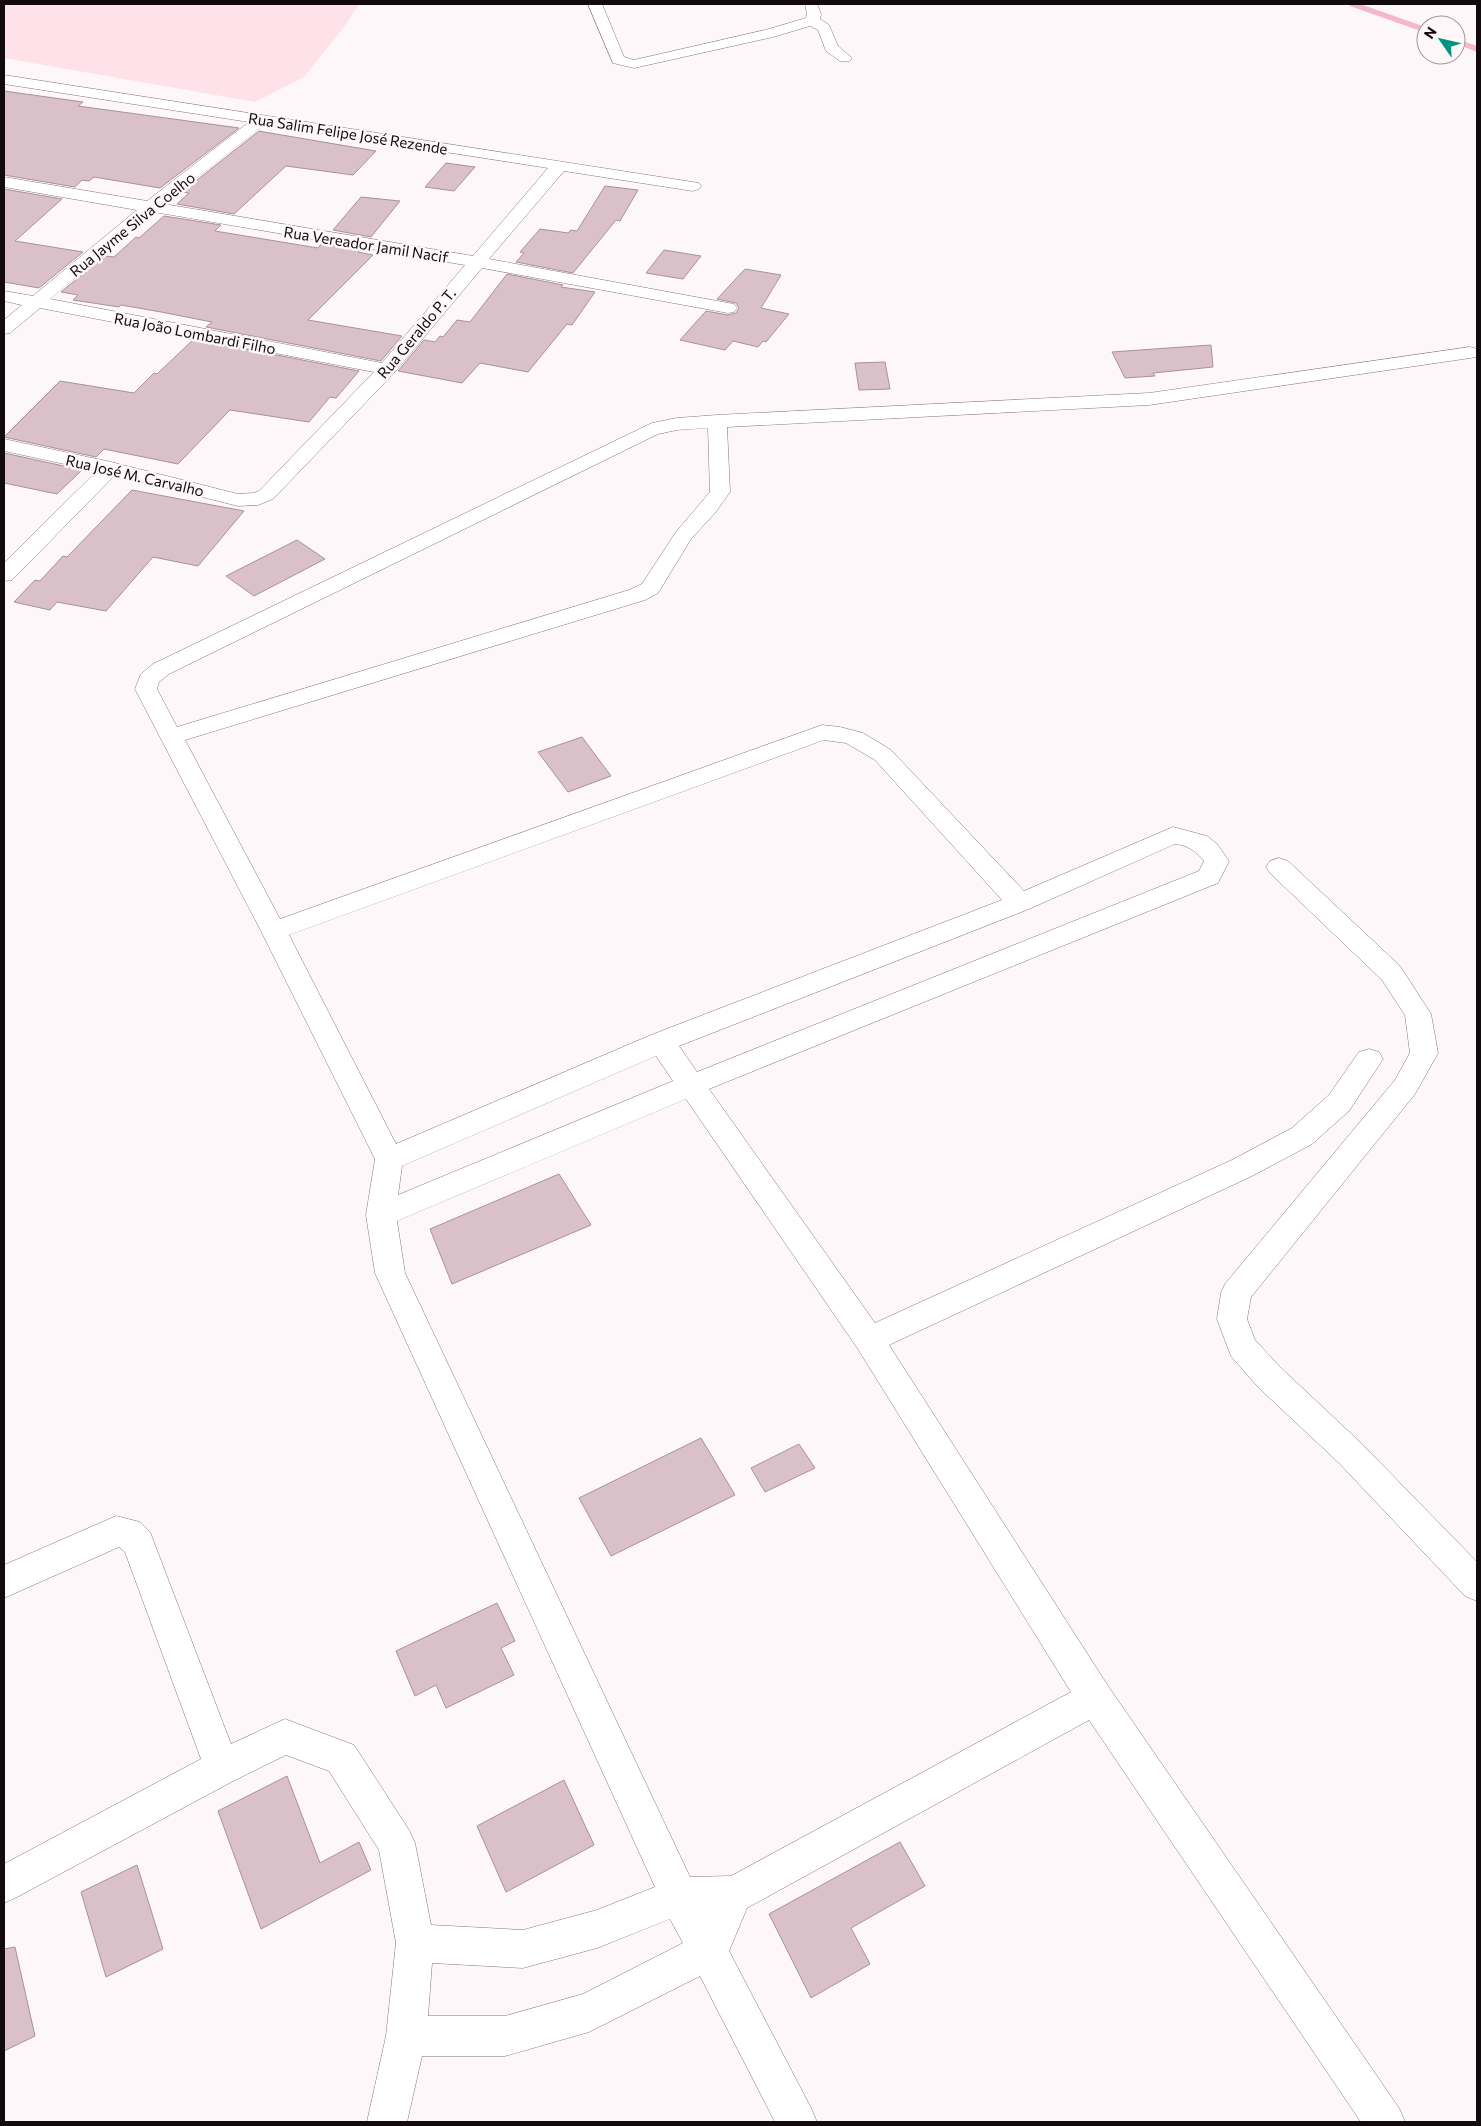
<svg xmlns="http://www.w3.org/2000/svg" width="1481" height="2126" viewBox="0 0 1481 2126" font-family="Commissioner,sans-serif">
	<style>
		.green { fill: #ffe1e9 }
		.lines { fill: none; stroke-linecap: round; stroke-linejoin: round }
		.stream { stroke: #f5b8cb; stroke-width: 5.5 }
		.building { fill: #dac0c8; stroke: #aa9198 }
		.street-casing { stroke: #8b737a; stroke-width: 1 }
		.street { fill: #fff; fill-rule: evenodd }
		.labels { text-anchor: middle; dominant-baseline: central; stroke-width: 5; stroke-linejoin: round; paint-order: stroke }
		.far-street-label { font-size: 15px; fill: #120a0c; stroke: #fdf7f9 }
	</style>
	<rect width="100%" height="100%" fill="#fdf7f9"/>
	<path class="green" d="M4 4H359L344 27 304 77 255 102 4 58Z"/>
	<g class="lines">
		<path class="stream" d="M1352 4 1426 30
			M1456 41 1477 49"/>
	</g>
	<path class="building" d="M4 91 83 102 78 106 239 128 160 188 94 177 89 181 82 180 75 187 4 175Z
		M259 131 270 133 376 151 353 175 286 166 234 214 177 204 189 193 182 192Z
		M446 163 475 167 454 191 425 187Z
		M605 186 638 190 620 221 616 220 573 273 516 262 524 253 520 252 540 229 568 233 571 230 577 231Z
		M4 189 62 199 15 241 83 252 39 288 4 282Z
		M361 197 400 201 371 237 333 230Z
		M164 216 221 225 215 231 318 248 322 243 361 249 358 252 373 255 308 320 402 336 381 361 206 327 212 322 161 312 121 305 119 307 73 300 78 295 61 292 105 256 114 257 136 237 139 238Z
		M664 250 701 256 683 279 646 273Z
		M745 269 781 275 761 308 789 314 766 342 763 341 758 347 733 341 725 350 680 340 706 311 728 315 736 313 739 308 736 303 717 299Z
		M507 274 563 285 561 287 595 292 572 325 567 324 528 372 480 363 462 383 398 371 424 340 435 342 440 336 443 337 457 320 470 322Z
		M194 339 359 371 336 398 330 397 309 422 230 410 178 464 104 449 96 457 4 437 60 381 134 393 154 373 157 374Z
		M1211 345 1213 367 1153 373 1155 376 1125 378 1112 352Z
		M885 362 890 389 859 390 855 363Z
		M4 453 82 470 57 494 4 483Z
		M132 490 244 511 198 566 153 557 106 611 57 602 50 610 14 602 35 580 40 581 63 556 67 557Z
		M297 540 325 559 254 596 226 576Z
		M582 737 611 776 568 792 538 752Z
		M559 1174 591 1225 452 1284 430 1229Z
		M701 1438 735 1495 611 1556 579 1498Z
		M799 1444 815 1468 765 1492 751 1468Z
		M497 1603 515 1641 501 1648 514 1675 446 1708 436 1685 415 1696 396 1651Z
		M287 1776 320 1863 359 1842 371 1870 261 1929 218 1811Z
		M564 1780 594 1845 506 1892 477 1826Z
		M900 1842 925 1886 851 1928 870 1964 811 1998 769 1914Z
		M137 1865 163 1949 106 1977 81 1892Z
		M15 1947 35 2036 4 2051V1949Z"/>
	<g class="lines">
		<defs>
			<path id="street" d="M588 4H602L624 57 634 60 769 29 806 18 807 14 805 4H817L821 14 820 19 829 25 838 46 852 58 850 61H840L826 51 818 30 810 26 773 37 634 68 613 63Z
				M4 75 699 183 701 186 699 189 693 191 564 171 489 259 728 303 734 304 737 308 734 312 728 313 482 268 394 373 273 499 258 505 238 506 115 475 12 580 4 581V563L97 471 4 451V439L111 462 238 494 254 493 259 491 374 372 40 308 10 333 4 334V320L22 305 4 301V291L33 296 137 210 4 187V177L147 201 249 122 4 84ZM265 124 548 168 473 256 164 204ZM154 212 465 265 382 363 50 299Z
				M1470 347 1477 349V357L1149 405 727 427 730 492 715 513 691 539 658 593 645 600 185 740 280 919 822 725 840 727 863 733 891 750 1024 891 1173 827 1207 836 1217 844 1229 861 1218 883 709 1089 875 1323 1232 1160 1292 1128 1329 1095 1359 1052 1369 1049 1379 1052 1383 1059 1349 1111 1312 1144 1252 1176 889 1345 1108 1686 1399 2108 1405 2122H1361L1089 1720 747 1908 729 1951 811 2108 817 2122H775L700 1976 589 2032 505 2056H422L407 2122H367L386 2036 396 1943 379 1850 329 1771 286 1755 235 1780 17 1897 4 1903V1864L201 1759 125 1552 119 1547 4 1598V1565L116 1516 140 1522 150 1532 231 1744 285 1719 354 1745 409 1830 415 1843 431 1925 523 1930 597 1910 655 1887 375 1273 366 1215 375 1159 261 931 135 689 141 674 153 664 652 423 677 418 717 415 1149 393ZM708 428 710 492 676 532 642 584 629 590 177 727 157 689 159 682 169 674 658 434 677 430ZM824 740 846 743 875 760 1002 900 651 1035 396 1144 289 935ZM1175 844C1188 845 1197 852 1204 861L1199 871 697 1072 679 1046 1029 909ZM656 1056 673 1081 398 1195 402 1166ZM686 1099 858 1349 1071 1692 731 1876 690 1877 405 1273 397 1221ZM670 1919 683 1943 583 1994 505 2016H428L432 1963 523 1968 597 1948Z
				M1279 858 1288 861 1400 966 1431 1014 1438 1053 1415 1094 1251 1297 1247 1319 1255 1340 1280 1367 1361 1443 1477 1562V1601L1465 1596 1339 1463 1258 1387 1231 1356 1217 1319 1221 1293 1225 1284 1395 1080 1410 1053 1405 1015 1382 980 1270 873 1266 867 1270 861Z"/>
		</defs>
		<use href="#street" class="street-casing"/>
		<use href="#street" class="street"/>
	</g>
	<g class="labels">
		<g class="far-street-label">
			<text transform="translate(348 133) rotate(9)">Rua Salim Felipe José Rezende</text>
			<text transform="translate(132 224) rotate(-39)">Rua Jayme Silva Coelho</text>
			<text transform="translate(366 244) rotate(9)">Rua Vereador Jamil Nacif</text>
			<text transform="translate(195 333) rotate(11)">Rua João Lombardi Filho</text>
			<text transform="translate(416 333) rotate(-50)">Rua Geraldo P. T.</text>
			<text transform="translate(135 475) rotate(13)">Rua José M. Carvalho</text>
		</g>
	</g>
	<rect width="1481" height="2126" fill="none" stroke="#120a0c" stroke-width="10"/>
	<g transform="translate(1441 40) rotate(304)"><circle r="24" fill="#fdf7f9" stroke="#9f989a"/>
	<path d="M0-4L9 19L0 12L-9 19Z" fill="#01937f"/>
	<text y="-8" font-size="14" font-weight="bold" text-anchor="middle" fill="#120a0c">N</text>
	</g>
</svg>
